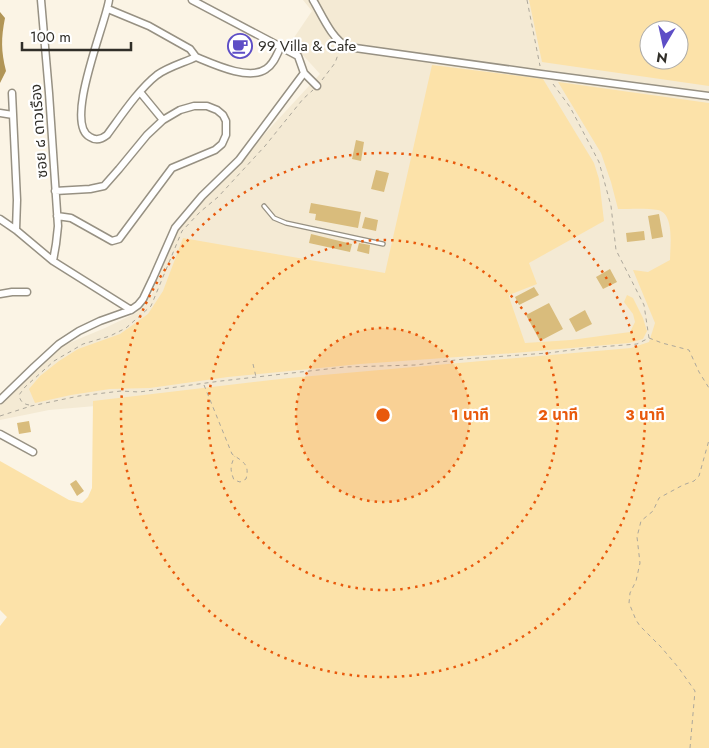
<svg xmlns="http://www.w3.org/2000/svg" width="709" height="748" viewBox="0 0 709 748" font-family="Jost,'Noto Sans Thai',sans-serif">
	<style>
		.built { fill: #f4ead4; fill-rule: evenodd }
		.green { fill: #fce2a9; fill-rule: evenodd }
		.water { fill: #b19556 }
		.building { fill: #d9bc7c }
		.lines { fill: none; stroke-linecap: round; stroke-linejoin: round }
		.service-casing { stroke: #979183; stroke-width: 5.5 }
		.minor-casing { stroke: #979183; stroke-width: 9 }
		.path { stroke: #aca79b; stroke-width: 1; stroke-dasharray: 4 4; stroke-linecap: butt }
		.service { stroke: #fff; stroke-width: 3 }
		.minor { stroke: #fff; stroke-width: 6 }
		.ring { fill: none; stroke: #e8590c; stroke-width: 2.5; stroke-dasharray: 2.5 5 }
		.labels { text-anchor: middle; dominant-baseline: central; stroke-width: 4.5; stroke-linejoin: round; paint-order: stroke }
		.poi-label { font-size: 15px; fill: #302e28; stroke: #fff; text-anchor: start }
		.street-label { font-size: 15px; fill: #302e28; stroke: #fff }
		.centre { fill: #e8590c; stroke: #fff; stroke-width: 2.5 }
		.ring-label { font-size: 15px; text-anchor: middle; font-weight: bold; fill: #e8590c; stroke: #fff; stroke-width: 4.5; stroke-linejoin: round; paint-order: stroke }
	</style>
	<rect width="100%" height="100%" fill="#fbf4e5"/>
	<path class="built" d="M303 0H709V238L665 346 647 359 49 410 0 420V403L8 394 62 346 105 328 136 313 152 294 173 233 320 74 291 42 312 11ZM649 30H679V60H649Z"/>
	<path class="green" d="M529 0H709V86L542 62ZM649 30H679V60H649Z
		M432 65 543 79 594 163 599 179 604 221 529 263 537 284 509 295V297L525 343 571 340 630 332 635 322 633 314 624 302 627 295 633 298 643 318 647 331 643 339 629 343 514 353 360 364 228 377 150 388 110 389 71 395 35 403 29 389 40 376 59 361 78 349 120 334 148 314 163 291 183 238 385 273Z
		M558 82 709 103V748H0V626L7 617 0 610V461L69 500 82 503 88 497 92 488 93 401 289 378 631 348 649 342 655 323 633 270 648 272 670 260C670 247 675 214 658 210 648 208 629 209 618 209L611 182 601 153Z"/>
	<path class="water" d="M0 12 5 18C1 38 1 51 6 71L0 83Z"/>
	<path class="building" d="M356 140 364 142 361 161 352 159Z
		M376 170 389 173 384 192 371 189Z
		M311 203 361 212 358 228 315 220 316 214 309 213Z
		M659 214 663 237 652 239 648 216Z
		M365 217 378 220 376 231 362 228Z
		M644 231 645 240 627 242 626 233Z
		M311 234 352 244 350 252 309 243Z
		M359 243 370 245 369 254 357 251Z
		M610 269 617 282 603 289 596 277Z
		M534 287 539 295 519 305 515 297Z
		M549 303 563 329 540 341 526 315Z
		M585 310 592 324 576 332 569 319Z
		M29 421 31 432 19 434 17 423Z
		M76 480 84 491 77 496 70 484Z"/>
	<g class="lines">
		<defs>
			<path id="service" d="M264 206 274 218 286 223 383 244"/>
			<path id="minor" d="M41 0 49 93 58 226 56 244 53 261
				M109 0C106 23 63 124 90 137 96 141 102 139 107 135 121 116 139 89 157 75 168 67 183 63 196 57 213 64 249 81 266 69 274 64 277 54 281 46
				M192 0 298 56 304 73 317 86
				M313 0C322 15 332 40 348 47L541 74 709 96
				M108 9 149 26 190 49 196 57
				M140 92 163 120
				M12 93 17 200 16 230
				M0 113 13 115
				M55 191 90 189 104 186 119 169 147 135 163 120 180 110 194 106H207L217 110 223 115 226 121V135L222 144 215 150 172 168 119 239 112 241 71 218 57 216
				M0 219 16 230 53 261 131 310
				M0 294 12 292H27
				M0 400 34 367 59 344 79 331 100 321 131 310 138 305 143 299 153 278 175 228 202 196 239 160 304 73
				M0 434 33 452"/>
		</defs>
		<use href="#service" class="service-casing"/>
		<use href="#minor" class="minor-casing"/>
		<path class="path" d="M527 0 540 66
			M322 80 335 63 340 49
			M553 84 570 107 599 162 611 206 616 250 644 305 649 338
			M253 364 256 377
			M204 385 232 454C243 462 250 464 246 479L240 482 234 480C230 470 230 466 235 456
			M29 405C23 404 20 401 19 395L25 387 54 361 83 344 110 336 126 328 151 306 182 231 200 212 218 197 265 146 303 99 313 90
			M0 416 31 406 79 396 121 391 139 392 221 381 345 367 415 365 464 359 548 353 587 348 637 344 649 338 662 343 689 350 699 372 709 388
			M690 748 695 691 678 667 661 647 640 626 636 620 629 603 630 593 636 581 640 563 637 537 641 521 653 511 659 498 683 485 694 481 699 476 709 440"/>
		<use href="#service" class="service"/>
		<use href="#minor" class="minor"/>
	</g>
	<circle cx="383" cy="415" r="87" fill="#e8590c" fill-opacity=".12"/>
	<g class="ring">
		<circle cx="383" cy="415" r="87"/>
		<circle cx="383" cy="415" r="175"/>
		<circle cx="383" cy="415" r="262"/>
	</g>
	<defs>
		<symbol id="cafe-ring" viewBox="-11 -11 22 22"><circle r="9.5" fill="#fff" stroke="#5d4ec6" stroke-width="1.5"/><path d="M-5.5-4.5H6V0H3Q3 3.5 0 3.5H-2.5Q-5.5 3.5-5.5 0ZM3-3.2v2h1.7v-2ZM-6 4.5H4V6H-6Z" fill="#5d4ec6"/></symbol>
	</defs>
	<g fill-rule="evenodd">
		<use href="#cafe-ring" x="226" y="32" width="28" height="28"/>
	</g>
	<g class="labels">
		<g class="poi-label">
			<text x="258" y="46">99 Villa &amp; Cafe</text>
		</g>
		<g class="street-label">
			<text transform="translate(39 131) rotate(-94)">ซอย ๘ ดาวเรือง</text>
		</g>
	</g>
	<circle cx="383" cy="415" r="8" class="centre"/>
	<g class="ring-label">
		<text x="470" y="420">1 นาที</text>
		<text x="558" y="420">2 นาที</text>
		<text x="645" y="420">3 นาที</text>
	</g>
	<g transform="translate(664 45) rotate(189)"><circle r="24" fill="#ffffff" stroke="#acaba9"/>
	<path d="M0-4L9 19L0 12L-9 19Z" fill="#5d4ec6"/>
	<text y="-8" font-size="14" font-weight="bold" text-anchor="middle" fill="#302e28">N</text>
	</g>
	<path d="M22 42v8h109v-8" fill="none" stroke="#302e28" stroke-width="2.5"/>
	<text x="30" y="42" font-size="15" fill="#302e28" stroke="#ffffff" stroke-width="4" paint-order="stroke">100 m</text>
</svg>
